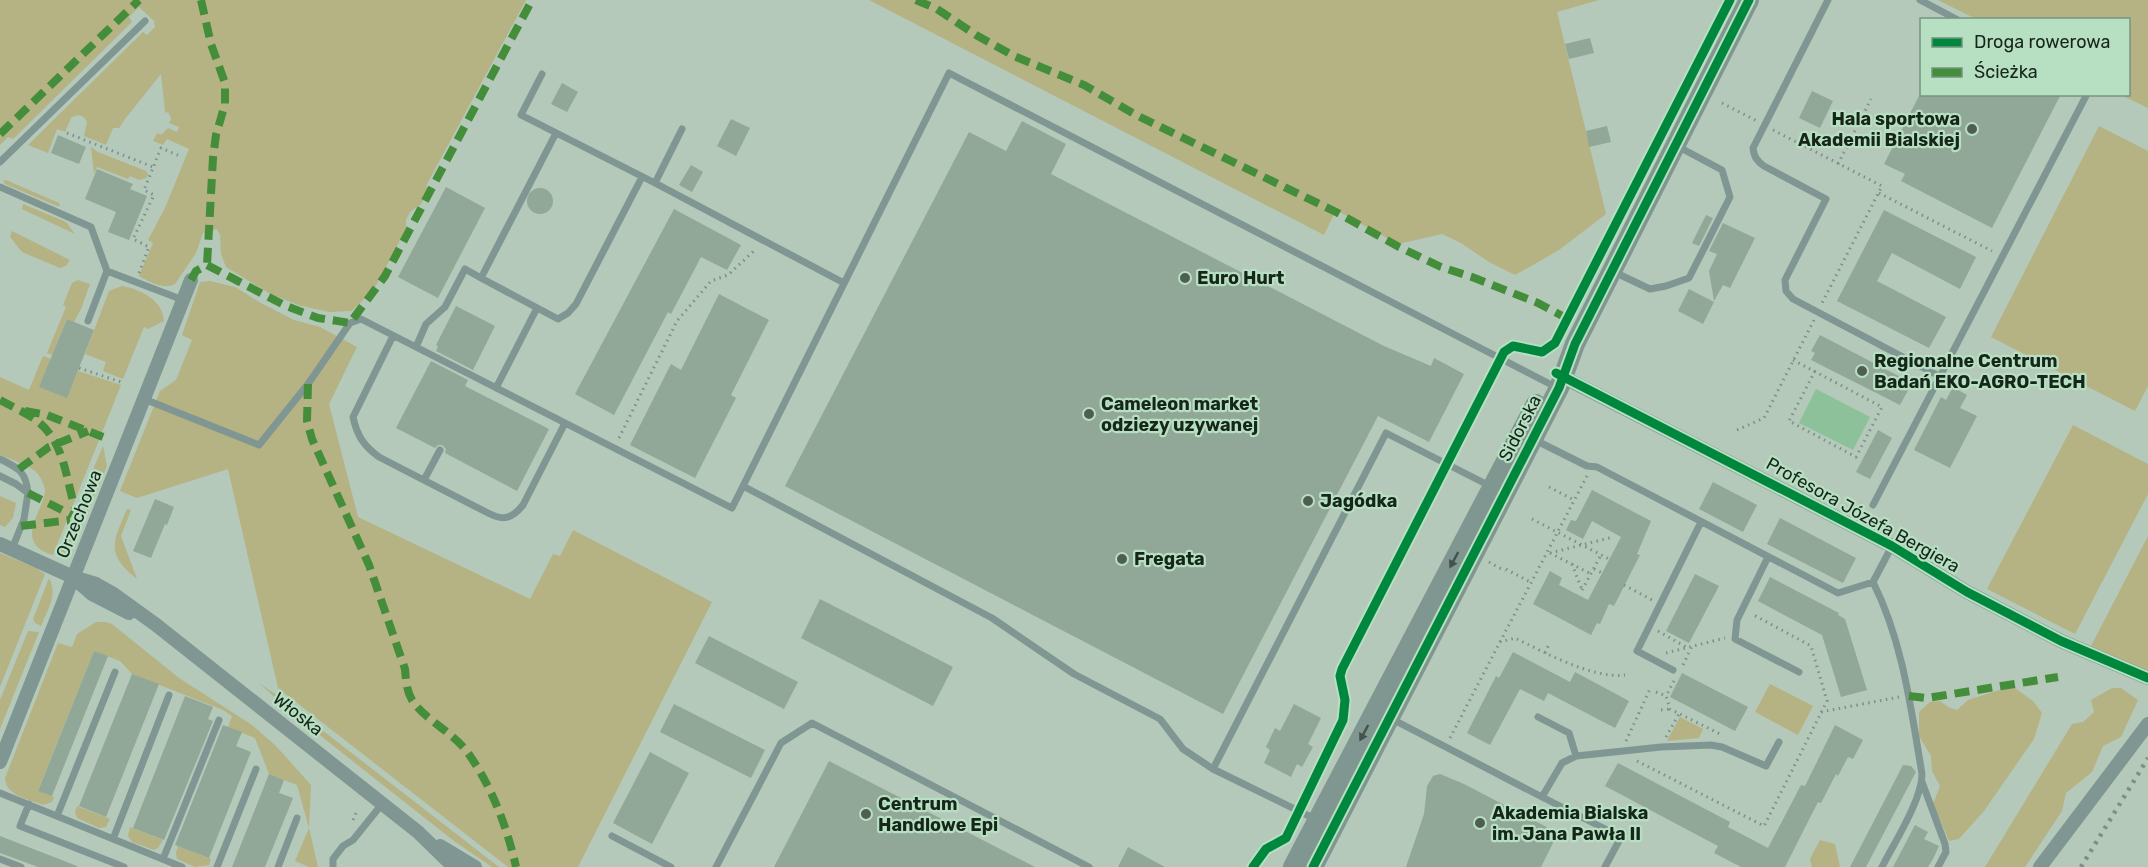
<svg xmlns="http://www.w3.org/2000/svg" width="2148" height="867" viewBox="0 0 2148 867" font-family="Rubik,sans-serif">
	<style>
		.green { fill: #b5b284 }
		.water { fill: #8cc19a }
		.building { fill: #91a797 }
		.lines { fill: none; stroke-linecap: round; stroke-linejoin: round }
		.path { stroke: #7d8f8b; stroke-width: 3; stroke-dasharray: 1.5 4.5; stroke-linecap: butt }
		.lane { stroke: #7f9692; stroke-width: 7 }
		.street { stroke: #7f9692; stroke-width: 14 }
		.secondary { stroke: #809690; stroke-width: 20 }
		.rail { stroke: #7c8e89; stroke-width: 4.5; stroke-dasharray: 3 6; stroke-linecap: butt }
		.quiet { stroke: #448d3a; stroke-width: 8; stroke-dasharray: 15 8; stroke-linecap: butt }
		.cycleway-casing { stroke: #b7dfc1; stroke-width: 13 }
		.cycleway { stroke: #00873e; stroke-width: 9 }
		.oneway { fill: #41534a }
		.poi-dot { fill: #4e5f52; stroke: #b7dfc1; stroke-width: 2 }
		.labels { text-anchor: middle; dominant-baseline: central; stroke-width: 4.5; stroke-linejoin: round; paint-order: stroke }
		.poi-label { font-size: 18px; font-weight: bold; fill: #17261b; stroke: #b7dfc1; text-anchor: start }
		.street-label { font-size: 18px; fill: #17261b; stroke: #b7dfc1 }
	</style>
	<rect width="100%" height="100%" fill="#b4c9b9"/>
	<path class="green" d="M0 0H526L426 186 430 188 421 204 410 212 406 220V228L397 246 374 289 352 311 329 312 298 305 269 293 226 267 221 254 220 235 217 229 203 233 196 253 175 284C163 290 150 282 139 276L153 243 148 240 165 208 189 149 167 139 163 145 153 141 157 133 161 135 168 128 177 132 179 127 169 123 171 119 169 113 165 112 161 74 125 119 119 128H113L106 145 84 136 87 122C84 115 78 113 71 118L65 132 57 129 48 153 28 145 143 32 147 35 155 27 154 21 139 7 129 17 132 22 13 139 8 137 0 145Z
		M869 0H1599L1557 12 1606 214 1559 250 1515 275 1489 262 1461 243 1442 234 1398 244 1336 210 1324 235Z
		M1938 0H2148V108L2121 95 2128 94V20L1976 19Z
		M2099 126 2148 151V386L2135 411 1991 337Z
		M91 147 98 152 146 171 148 174 146 178 139 180 130 176 128 179 97 167 94 174Z
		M6 180 59 203 60 206H57L5 184 3 181Z
		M23 204 66 222 75 234 22 209Z
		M12 231 70 260 66 266 60 268 22 252 10 237Z
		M78 280 90 284 81 309 74 322 67 319 52 355 47 353 66 307 63 305 72 283Z
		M210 281 235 287 261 303 294 320 320 327 357 347 329 404 358 517 530 599 553 554 560 556 573 530 712 602 578 867H508L278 688 228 469 137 498 120 491 160 391 176 380 192 340 182 335 200 282Z
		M122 286C140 289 163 300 164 321L148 329 144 327 123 379 103 371 106 362 85 354 109 291Z
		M43 356 51 359 67 397 78 371 121 385 53 555C13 543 42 513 45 492 45 486 41 478 38 474 30 465 12 460 0 455V377L29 390Z
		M2073 425 2148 464V494L2075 634 1987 589Z
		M103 446 107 466 85 518 76 510Z
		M0 496 16 503 13 518 5 527 0 525Z
		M127 509 131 510 121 536 137 579C105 554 113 542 127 509Z
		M72 521 83 523C77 537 74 552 58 555Z
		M2148 536V671L2091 646Z
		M0 553 36 568 45 574 0 687Z
		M49 578C58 595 48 609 41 626L35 623 33 619Z
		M96 622H106L112 624 179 678 252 725 276 746 311 785 309 828 318 867H309L295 861 309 828 297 785 269 774 255 738 228 727 232 716 223 710 132 674 120 661 94 651 38 790 54 797 52 802 43 805C28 799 6 796 5 778L58 643 72 647 77 634Z
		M28 631 39 632 0 729V700Z
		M259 683 278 696 499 867H492L454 841 298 718Z
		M1770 684 1813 706 1798 735 1755 712Z
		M2012 686 2033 701 2042 713 2034 739 1984 811 1959 839 1949 841 1933 804 1940 786 1932 771 1931 756 1919 736V712L1930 702 1940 701 1948 707 1957 710 1968 700Z
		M2112 688H2121L2138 700 2121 737 2103 746 2092 772 2066 793 2062 811 2025 867H1985L2072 724 2083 722 2094 712 2091 700Z
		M1680 717 1703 729 1699 738 1667 741Z
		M77 806 110 819 106 827 99 828 77 818 75 812Z
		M130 827 163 840 158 848 154 850 132 842 128 836Z
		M1820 840 1835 844 1840 867H1812L1810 859Z
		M178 846 211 859 209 865 195 867 177 859 176 853Z"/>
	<path class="water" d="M1816 389 1870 417 1853 450 1799 423Z"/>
	<path class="building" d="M1590 38 1594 53 1569 59 1565 44Z
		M562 83 578 92 567 112 551 104Z
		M1812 91 1833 101 1820 128 1799 118Z
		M1920 94H2061L1992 228 1901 181 1905 174 1884 164Z
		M731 119 750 128 736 156 717 146Z
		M1022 121 1066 144 1051 174 1384 346 1431 366 1434 358 1464 374 1429 442 1378 416 1223 714 785 486 969 132 1006 151Z
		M1607 126 1611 142 1589 147 1586 131Z
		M58 135 86 147 79 164 51 153Z
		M691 165 703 172 692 192 679 185Z
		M97 169 133 184 130 189 147 196 129 240 108 232 116 212 85 199Z
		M446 187 485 208 438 298 398 277Z
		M527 201a13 13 0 1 1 26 0a13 13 0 1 1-26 0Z
		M674 209 741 245 727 270 701 257 671 314 668 312 614 415 575 394Z
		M1884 210 1976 257 1960 289 1892 253 1877 281 1946 317 1929 348 1837 301Z
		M1706 215 1713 218 1699 246 1692 243Z
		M1723 223 1755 238 1730 288 1723 285 1714 301 1709 271 1717 254 1709 251Z
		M1689 289 1714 302 1703 324 1678 311Z
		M719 294 769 320 731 395 736 398 695 478 630 445 671 364 681 370Z
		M456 306 495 326 473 370 436 351 438 346 436 345Z
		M67 319 94 330 67 398 39 387Z
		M1820 335 1912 383 1900 405 1811 360 1815 353 1811 351Z
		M431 361 468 380 465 386 549 429 517 491 445 453 446 449 442 445H438L435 448 396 428Z
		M1953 387 1967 395 1960 408 1977 416 1950 468 1914 450 1941 397 1946 400Z
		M1878 430 1892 438 1870 479 1856 472Z
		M1713 482 1757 505 1743 532 1699 509Z
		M1592 490 1651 521 1637 554 1640 555 1614 606 1609 604 1600 624 1597 623 1591 635 1533 604 1550 571 1562 578 1559 585 1588 600 1621 537 1592 521 1583 539 1566 530 1571 520 1576 521Z
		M155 499 174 507 167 525 165 524 151 558 133 551Z
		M1780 518 1856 558 1843 583 1767 544Z
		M1695 574 1719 586 1689 643 1666 631Z
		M1770 577 1839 613 1838 615 1845 619 1867 690 1841 697 1822 635 1758 601Z
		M820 599 953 667 933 706 801 638Z
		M709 636 798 682 784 709 695 663Z
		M94 651 108 656 52 796 38 791Z
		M1513 652 1570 682 1575 672 1629 701 1615 728 1548 693 1544 701 1520 689 1490 745 1467 733 1496 676 1499 678Z
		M1682 673 1748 707 1735 731 1670 697Z
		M132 674 159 684 106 817 79 806Z
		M185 696 213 707 208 719 213 721 164 840 133 828Z
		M674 704 765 750 751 778 660 732Z
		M1294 704 1321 718 1308 744 1313 747 1302 767 1297 764 1291 777 1264 763 1270 750 1266 747 1275 728 1280 731Z
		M223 725 242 732 236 746 251 752 209 858 175 845Z
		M1835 725 1863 740 1853 759 1848 757 1838 776 1836 774 1821 803 1818 802 1785 867H1741L1714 853 1718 846 1605 786 1618 763 1730 822 1728 827 1768 848 1801 785 1805 786Z
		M650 752 689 773 652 844 613 823Z
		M829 761 1035 867H774Z
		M1903 765 1911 766 1916 772 1866 867H1850Z
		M269 774 284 780 279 793 293 798 265 867H232Z
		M1440 774 1464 784 1558 833 1541 867H1406L1424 814 1427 786 1433 776Z
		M1915 825 1928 832 1924 839 1939 846 1933 859 1928 867H1893Z
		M0 836 77 866V867H38L0 853Z
		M1128 847 1165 867H1118Z"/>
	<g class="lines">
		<path class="path" d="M1722 103 1757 121
			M1773 130 1882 186 1822 303
			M67 133 153 167
			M1838 164 1871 99
			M1879 193 1992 251
			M139 273 149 247 133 239 154 195 144 190 161 148 180 156
			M1793 360 1882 407 1856 457 1789 421 1815 371
			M79 368 124 383
			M1737 430 1764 418 1814 320
			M619 438 677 321 711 281 728 275 756 249
			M1549 487 1574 500
			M1532 519 1609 559
			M1550 553 1613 537
			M1550 553 1591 574
			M1489 562 1505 571
			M1572 564 1582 590
			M1506 569 1530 582
			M1594 569 1602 573
			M1624 585 1652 600
			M1582 590 1601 555
			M1658 631 1686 647
			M1500 642 1587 476
			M1545 653 1549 644
			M1666 653 1725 638
			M1683 665 1692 646
			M1674 681 1666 696 1670 709 1720 734
			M1656 692 1666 696
			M1661 710 1670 709
			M1821 712 1899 697
			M1666 737 1679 714
			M1450 738 1500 642 1515 638C1544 652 1592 679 1625 675
			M1626 741 1650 689
			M1637 761 1764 826 1827 701 1811 646 1752 614
			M353 820 356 813"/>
		<path class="lane" d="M1828 0 1753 148C1754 157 1757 161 1764 166L1826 199 1785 280 1786 291 1793 299 1939 376
			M1920 0 1958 20
			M542 74 521 115 655 183 682 129
			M556 133 481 278 558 319 568 313 576 304 642 177
			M0 162 145 21
			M655 183 844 283
			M0 187 91 227 107 271 88 321
			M107 271 183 300
			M1614 272 1650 289 1666 286 1689 278 1730 197 1722 170 1677 146
			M393 336 353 417C357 436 364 446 379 457L488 513C503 521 512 519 523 505L565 423
			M416 347 426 324 445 307 465 269 481 278
			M496 388 537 308
			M144 399 259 445 308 384 350 323 361 319 732 508 743 486
			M1535 440 1587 466 1597 467 1838 593 1873 582C1903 642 1911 709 1922 774 1922 800 1894 843 1882 867
			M0 459C19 468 26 472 28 493
			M0 476 16 484 28 493 24 519 12 549
			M424 480 440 450
			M1873 505 2087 94
			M1768 557 1737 620 1735 639 1799 672
			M1873 582 1892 546
			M1673 670 1637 651 1701 522
			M1538 717 1569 733 1576 756
			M1390 718 1542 797 1562 763 1576 756 1661 747 1711 745 1722 747 1766 766 1779 742
			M1213 769 1183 749 1160 719 1074 674 992 618 743 486 949 73 1548 383
			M1922 782 1945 844 1946 852 1938 867
			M0 793 182 867
			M1542 797 1621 837 1605 867
			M29 804 20 826 124 867
			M57 816 115 672
			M1317 820 1213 769 1386 433 1490 486
			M612 836 671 867
			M113 839 169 695
			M0 859 21 867
			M163 859 219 720
			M217 867 256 769
			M278 867 297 818
			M333 867V859L343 846 353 840 382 804
			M716 867 781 743 812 723 1089 867"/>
		<path class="street" d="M1563 377 1892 546 1967 592 2061 641 2148 678
			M0 544 73 577 96 584 112 593 155 624 418 832 454 867
			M77 581 92 594 129 613
			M0 762 191 280
			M440 846 475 867
			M2040 867 2148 724"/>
		<path class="secondary" d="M1293 867 1536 404
			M1313 867 1559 388 1575 344 1749 0"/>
		<path class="rail" d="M2081 867 2148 758"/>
		<path class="quiet" d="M201 0 211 44 225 83V104L216 135 213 158 207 265
			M916 0 937 9 976 35 1014 56 1084 85 1136 115 1336 212 1399 247 1441 267 1472 277 1538 303 1572 321
			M0 134 139 0
			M191 280 196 271 207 265 286 306 318 318 350 323 385 276 532 0
			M308 384 307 421 312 439 369 565 405 669C406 679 406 690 412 700 425 720 453 732 468 753 492 787 507 827 516 867
			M0 400C11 406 22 411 33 418 64 438 65 475 75 508
			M25 411 47 415 103 437
			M19 469 49 447 88 431
			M28 493 72 515
			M21 526 70 520
			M1909 696 1927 698 2058 677"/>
		<defs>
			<path id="cycleway" d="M1556 373 1892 546 1967 592 2061 641 2148 678
				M1253 867 1266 849 1286 838 1343 720 1345 700 1340 676 1342 669 1501 358 1504 352 1513 346 1542 352 1555 343 1730 0
				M1313 867 1559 388 1575 344 1749 0"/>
		</defs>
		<use href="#cycleway" class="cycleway-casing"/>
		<use href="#cycleway" class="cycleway"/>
	</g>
	<defs><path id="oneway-solid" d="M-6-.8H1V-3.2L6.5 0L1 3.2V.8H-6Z" transform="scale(1.5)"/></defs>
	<g class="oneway">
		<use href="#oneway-solid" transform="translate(1454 560) rotate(118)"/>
		<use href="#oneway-solid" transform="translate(1364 733) rotate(118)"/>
	</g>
	<g class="poi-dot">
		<circle cx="1972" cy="129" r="6"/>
		<circle cx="1185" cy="278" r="6"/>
		<circle cx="1862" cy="371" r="6"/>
		<circle cx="1089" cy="414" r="6"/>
		<circle cx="1308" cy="501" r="6"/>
		<circle cx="1122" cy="559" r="6"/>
		<circle cx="866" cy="814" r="6"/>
		<circle cx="1480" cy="823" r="6"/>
	</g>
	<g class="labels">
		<g class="poi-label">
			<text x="1960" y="119" text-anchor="end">Hala sportowa<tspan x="1960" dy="21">Akademii Bialskiej</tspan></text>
			<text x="1197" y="278">Euro Hurt</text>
			<text x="1874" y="361">Regionalne Centrum<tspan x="1874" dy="21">Badań EKO-AGRO-TECH</tspan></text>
			<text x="1101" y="404">Cameleon market<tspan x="1101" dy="21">odziezy uzywanej</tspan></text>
			<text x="1320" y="501">Jagódka</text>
			<text x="1134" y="559">Fregata</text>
			<text x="878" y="804">Centrum<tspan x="878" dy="21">Handlowe Epi</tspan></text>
			<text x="1492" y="813">Akademia Bialska<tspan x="1492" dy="21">im. Jana Pawła II</tspan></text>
		</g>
		<g class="street-label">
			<text transform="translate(1520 428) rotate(-63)">Sidorska</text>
			<text transform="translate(79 514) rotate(-68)">Orzechowa</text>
			<text transform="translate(1863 515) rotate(29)">Profesora Józefa Bergiera</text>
			<text transform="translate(298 714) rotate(38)">Włoska</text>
		</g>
	</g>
	<rect x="1920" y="18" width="210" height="78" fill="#b7dfc1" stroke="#77957f" stroke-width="1.5"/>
	<rect x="1932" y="38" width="30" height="9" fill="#00873e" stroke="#77957f" stroke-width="1.5"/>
	<text x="1974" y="48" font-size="18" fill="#17261b">Droga rowerowa</text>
	<rect x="1932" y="68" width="30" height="9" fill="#448d3a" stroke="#77957f" stroke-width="1.5"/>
	<text x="1974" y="78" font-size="18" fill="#17261b">Ścieżka</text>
</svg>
